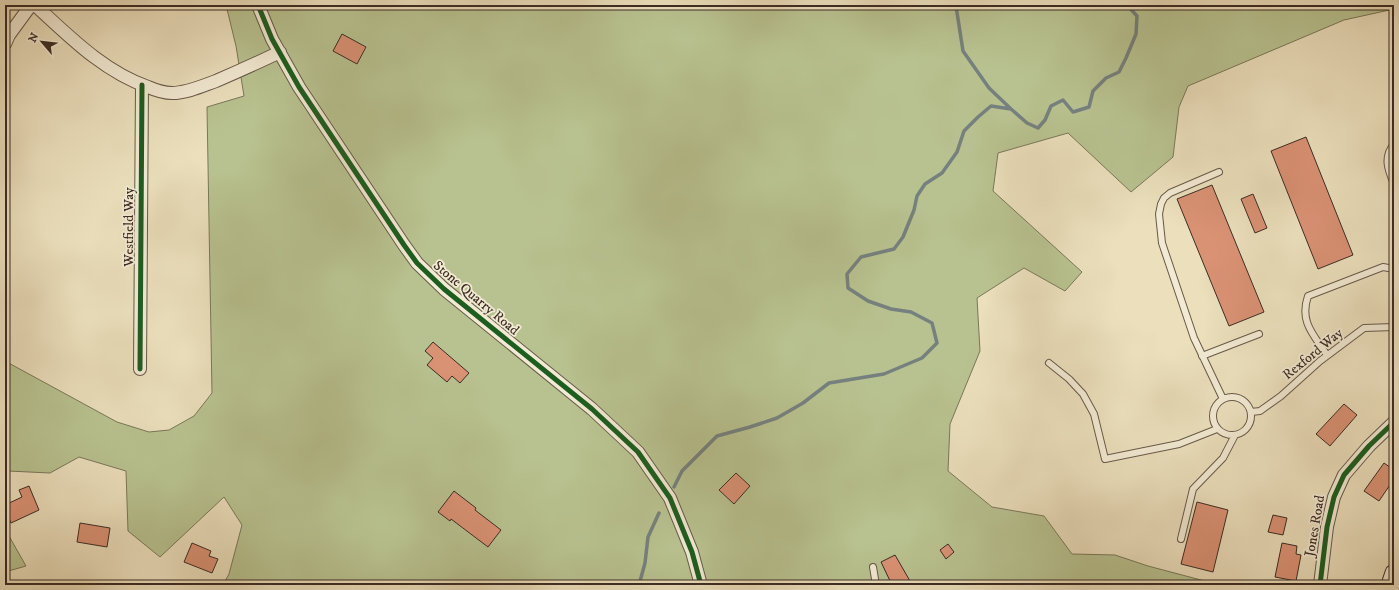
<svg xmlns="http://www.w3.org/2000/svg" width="1399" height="590" viewBox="0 0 1399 590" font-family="'IM FELL DW Pica',serif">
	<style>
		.green { fill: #b8c290; stroke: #7a775a }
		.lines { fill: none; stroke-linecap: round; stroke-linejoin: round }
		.stream { stroke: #76817f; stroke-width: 3.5 }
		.building { fill: #da9275; stroke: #3c2c24 }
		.service-casing { stroke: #68594a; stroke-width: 8 }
		.minor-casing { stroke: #68594a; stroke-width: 14 }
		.secondary-casing { stroke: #3c2c24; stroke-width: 19 }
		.service { stroke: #f2ead3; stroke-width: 6 }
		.minor { stroke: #f2ead3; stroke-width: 12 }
		.secondary { stroke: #f2ead3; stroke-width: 17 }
		.cycleway-casing { stroke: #f2ead3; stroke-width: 8 }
		.cycleway { stroke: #1b5e20; stroke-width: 5 }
		.labels { text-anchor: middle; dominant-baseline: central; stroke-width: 3.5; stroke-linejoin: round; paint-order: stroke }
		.street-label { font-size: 14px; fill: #3c2c24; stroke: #f2ead3 }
	</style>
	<rect width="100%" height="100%" fill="#ebdfbc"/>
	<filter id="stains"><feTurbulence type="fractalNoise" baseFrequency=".005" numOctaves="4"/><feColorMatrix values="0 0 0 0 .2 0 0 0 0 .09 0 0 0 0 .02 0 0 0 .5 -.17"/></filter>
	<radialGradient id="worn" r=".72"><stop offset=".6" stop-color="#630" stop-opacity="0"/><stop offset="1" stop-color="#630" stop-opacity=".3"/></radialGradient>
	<path class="green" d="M226 5H1394V9L1344 20 1188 86 1179 107 1173 157 1131 192 1068 133 998 153 993 191 1082 272 1065 291 1024 268 977 298 980 351 950 424 948 471 992 507 1044 516 1072 554 1115 555 1148 566 1220 585H223L229 574 242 525 224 497 160 557 128 531 126 471 79 457 50 473 8 471 5 473V361L117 422 149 432 169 430 194 416 212 393 207 107 244 96 236 46Z
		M5 529 26 566 5 572Z"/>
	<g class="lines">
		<path class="stream" d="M954 5 956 6 963 51 989 88 1011 109
			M1240 5 1242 7 1250 5
			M674 487 682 471 717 436 750 427 777 418 803 403 829 383 884 374 922 358 937 343 932 323 911 312 891 309 868 301 848 288 847 274 861 257 894 249 903 237 914 210 917 196 925 184 942 173 957 152 964 131 978 117 991 106 1011 109 1027 123 1038 128 1045 120 1051 106 1063 100 1073 112 1089 107 1093 91 1106 78 1119 72 1126 58 1136 34 1137 16 1127 5
			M639 585 645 563 648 537 659 513"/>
	</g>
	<path class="building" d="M342 34 366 47 357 64 333 51Z
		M1306 137 1353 255 1318 269 1271 151Z
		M1212 185 1264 312 1229 326 1177 199Z
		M1253 194 1267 228 1255 233 1241 199Z
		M433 342 469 373 460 383 452 376 447 382 427 365 433 358 425 351Z
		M1344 404 1357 415 1330 446 1316 434Z
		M1384 463 1394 470V479L1379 501 1364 491Z
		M736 473 750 486 734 504 719 490Z
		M29 486 39 510 11 523 5 510V505L22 497 19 490Z
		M454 491 476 508 475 510 501 530 488 547 451 519 450 521 438 512Z
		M1197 502 1228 510 1213 572 1181 564Z
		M1273 515 1287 518 1283 535 1268 532Z
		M80 523 110 528 107 547 77 542Z
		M192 543 211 551 209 556 218 559 212 573 184 562Z
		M1282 543 1297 546 1296 554 1301 555 1296 581 1275 577Z
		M948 544 954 552 946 559 940 550Z
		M895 555 910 581 903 585H892L881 562Z"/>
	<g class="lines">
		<defs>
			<path id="service" d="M1394 144C1383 157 1388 170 1394 184
				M1219 172 1170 193 1164 198 1161 204 1159 214 1162 243 1194 338 1223 399
				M1327 355C1314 335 1299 322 1308 296L1383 267 1394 269
				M1202 356 1259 334
				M1049 363 1069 379 1083 394 1094 414 1105 459 1179 444 1217 429
				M1213 416a19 19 0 1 1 38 0a19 19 0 1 1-38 0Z
				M1251 412 1260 411 1281 396 1320 361 1364 328 1394 327
				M1181 539 1193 489 1223 458 1235 435
				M873 567 876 585"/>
			<path id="minor" d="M35 5C70 37 103 71 148 87 155 90 164 93 172 93 187 93 202 86 216 81 237 72 259 62 280 52
				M258 5 272 39 299 87 404 245 417 263 444 289 592 409 638 452 670 498 692 552 701 585
				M5 44 9 35 31 5
				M140 369 142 85
				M1320 585 1327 527 1334 497 1344 475 1369 446 1394 422"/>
			<path id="secondary" d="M1390 585 1394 573"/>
		</defs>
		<use href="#service" class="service-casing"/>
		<use href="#minor" class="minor-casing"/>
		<use href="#secondary" class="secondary-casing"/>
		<use href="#service" class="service"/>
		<use href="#minor" class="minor"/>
		<use href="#secondary" class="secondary"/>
		<defs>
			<path id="cycleway" d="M258 5 272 39 299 87 404 245 417 263 444 289 592 409 638 452 670 498 692 552 701 585
				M140 369 142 85
				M1320 585 1327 527 1334 497 1344 475 1369 446 1394 422"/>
		</defs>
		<use href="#cycleway" class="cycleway-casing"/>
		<use href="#cycleway" class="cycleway"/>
	</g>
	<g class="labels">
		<g class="street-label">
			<text transform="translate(129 227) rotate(-90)">Westfield Way</text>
			<text transform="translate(476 298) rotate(40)">Stone Quarry Road</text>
			<text transform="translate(1313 354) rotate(-39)">Rexford Way</text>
			<text transform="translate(1315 526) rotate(-80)">Jones Road</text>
		</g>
	</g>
	<rect width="1399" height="590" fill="none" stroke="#ebdfbc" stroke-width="20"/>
	<rect x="6" y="6" width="1387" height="578" fill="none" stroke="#3c2c24" stroke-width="2"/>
	<rect x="10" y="10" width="1379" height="570" fill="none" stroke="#3c2c24"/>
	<g transform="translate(42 42) rotate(298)" stroke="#f2ead3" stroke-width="3" paint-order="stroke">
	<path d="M0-3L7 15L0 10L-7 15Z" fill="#3c2c24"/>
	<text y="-6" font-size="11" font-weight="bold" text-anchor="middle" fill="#3c2c24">N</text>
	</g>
	<rect width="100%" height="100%" filter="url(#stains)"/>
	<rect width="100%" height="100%" fill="url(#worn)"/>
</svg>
